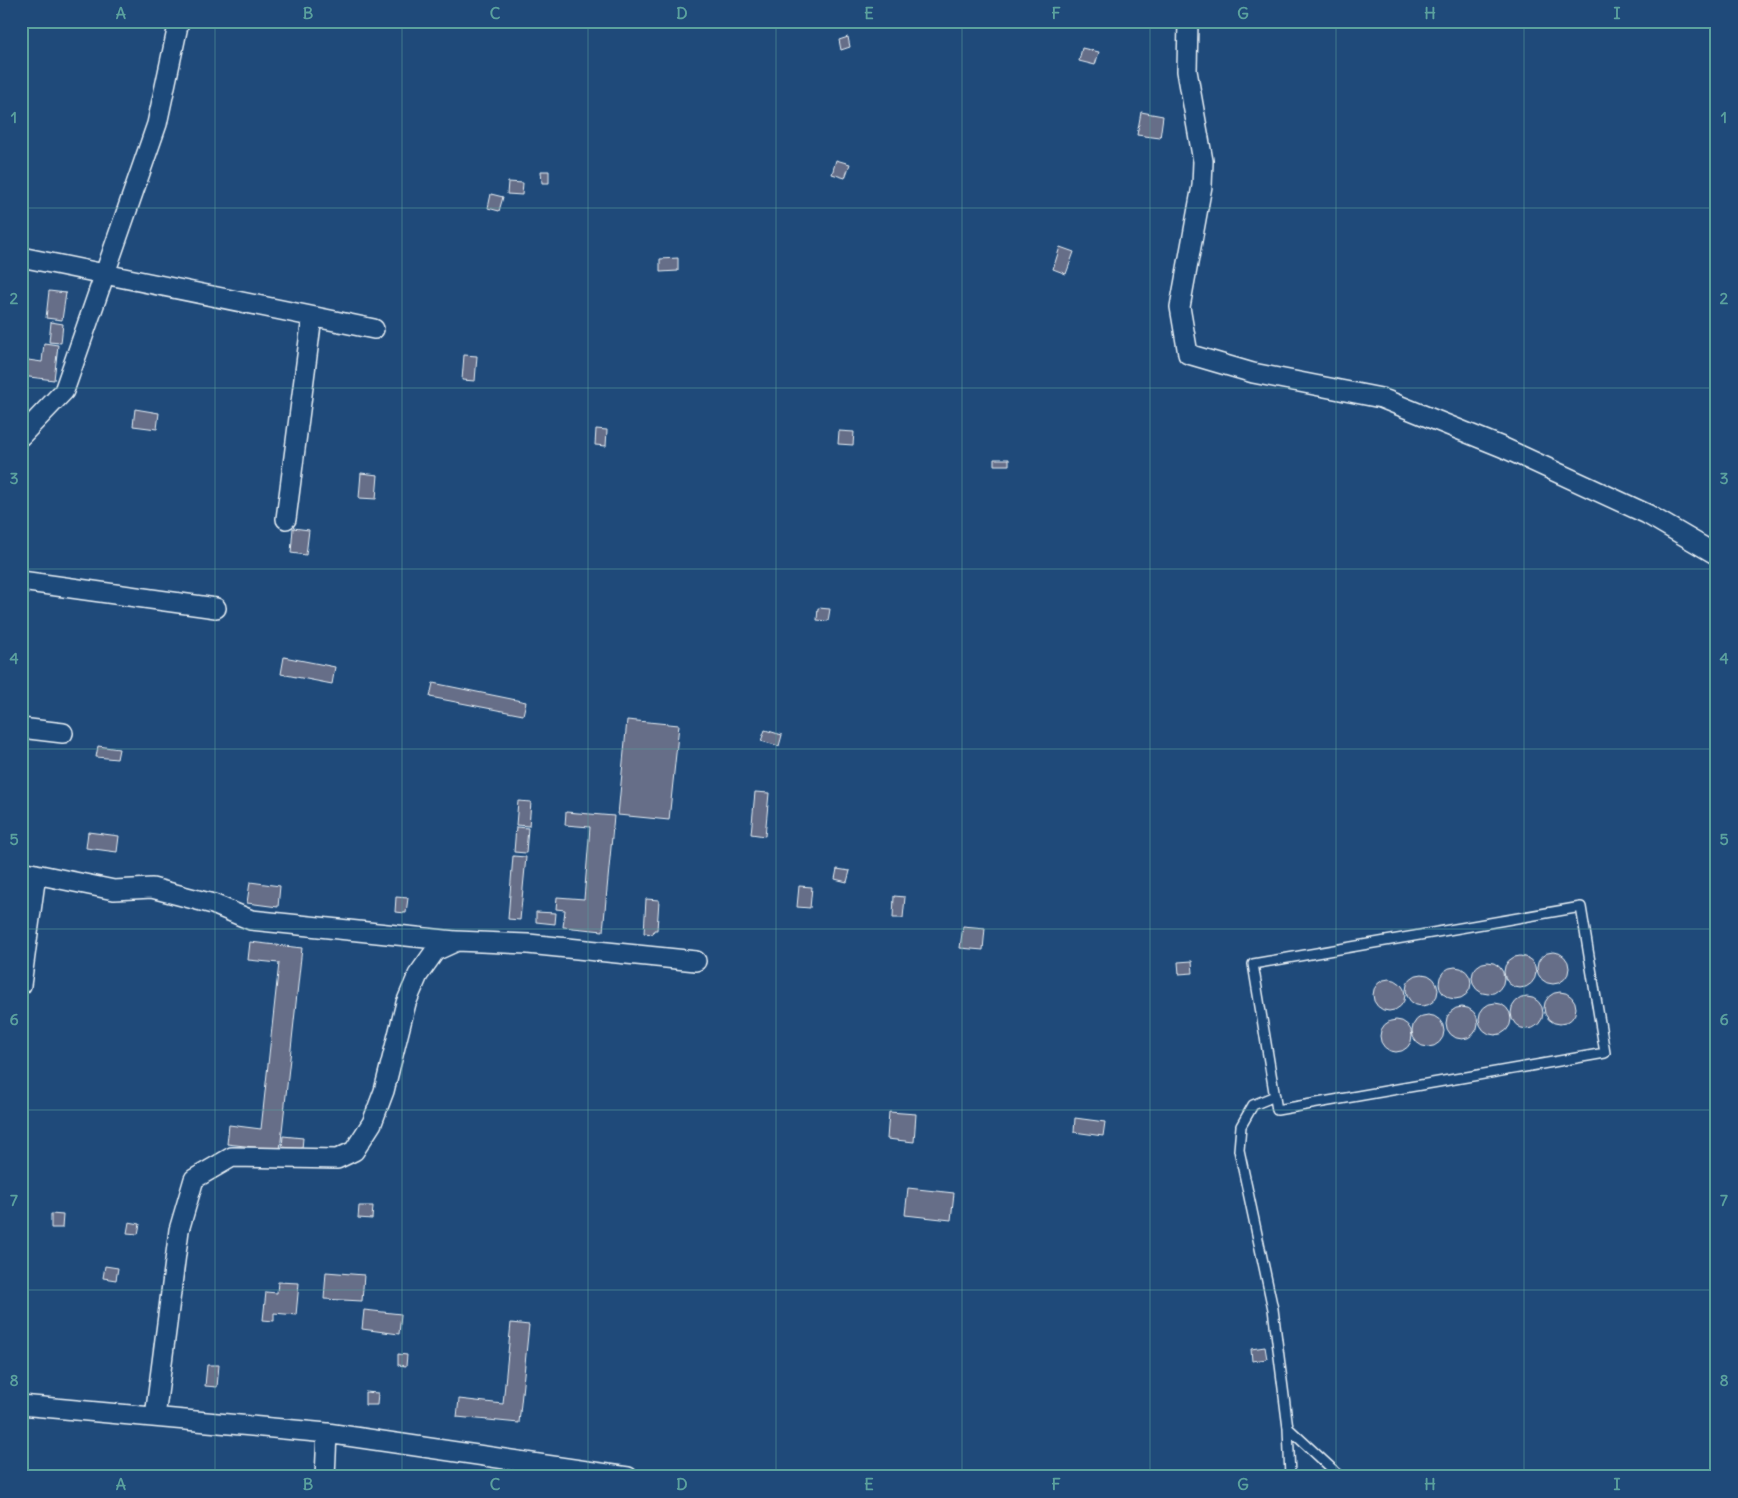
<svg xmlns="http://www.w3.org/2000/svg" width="1738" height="1498" viewBox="0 0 1738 1498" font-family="Delius,sans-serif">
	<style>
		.building { fill: #666e88; stroke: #e8f1f8 }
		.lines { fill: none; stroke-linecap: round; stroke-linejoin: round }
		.lane-casing { stroke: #e8f1f8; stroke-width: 12 }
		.street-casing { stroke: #e8f1f8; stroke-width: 22 }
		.lane { stroke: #1f4a7a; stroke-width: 9 }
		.street { stroke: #1f4a7a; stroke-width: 19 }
		.grid { fill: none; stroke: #5ba19e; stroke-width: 1; stroke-opacity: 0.55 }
		.neatline { fill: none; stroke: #5ba19e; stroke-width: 2 }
		.grid-label { font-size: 16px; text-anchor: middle; font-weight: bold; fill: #5ba19e }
	</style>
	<rect width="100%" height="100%" fill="#1f4a7a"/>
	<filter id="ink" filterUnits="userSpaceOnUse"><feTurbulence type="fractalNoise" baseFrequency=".02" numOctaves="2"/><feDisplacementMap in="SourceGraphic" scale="10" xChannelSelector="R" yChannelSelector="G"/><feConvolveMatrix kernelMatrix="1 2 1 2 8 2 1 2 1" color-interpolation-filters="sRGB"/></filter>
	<g filter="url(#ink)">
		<path class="building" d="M848 37 850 47 841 50 839 40Z
			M1082 48 1099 52 1095 65 1079 61Z
			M1141 112 1163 116 1160 138 1137 135Z
			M836 160 850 164 845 178 832 174Z
			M541 171H549V183H542Z
			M508 182 523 183 522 195 507 194Z
			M491 194 503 197 499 211 488 208Z
			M1060 247 1074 252 1066 274 1053 269Z
			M678 258V271L660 272V259Z
			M49 291 66 293 62 320 46 318Z
			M51 322 63 324 61 343 49 342Z
			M44 343 58 345 54 380 21 376V359L42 362Z
			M464 355 477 356 475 381 462 380Z
			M135 409 159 413 157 429 133 426Z
			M596 429 607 430 606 446 595 445Z
			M839 431 854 432 853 445 838 444Z
			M994 459H1009V465H994Z
			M361 473 378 475 376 499 359 498Z
			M293 528 309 530 306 555 291 553Z
			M818 608 830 609 828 621 817 620Z
			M284 657 335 667 332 684 281 674Z
			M433 683 526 702 523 715 430 697Z
			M627 720 679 725 669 820 618 815Z
			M765 730 782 735 779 746 761 741Z
			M98 746 119 749 117 759 96 757Z
			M755 792 769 793 765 836 751 834Z
			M518 801 531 802 529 826 516 825Z
			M566 812 614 816 603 931 563 927 565 910 556 909 557 897 584 899 590 827 565 825Z
			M516 827 528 828 526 853 514 852Z
			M88 832 119 836 117 852 86 848Z
			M513 856 526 857 520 920 508 919Z
			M837 869 850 871 847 882 835 879Z
			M250 882 280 886 278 907 247 903Z
			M799 886 812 887 810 908 797 907Z
			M894 896 905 897 903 918H893Z
			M396 897 408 898 406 913 395 912Z
			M646 899 659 900 657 930H654L653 934 644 933Z
			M536 912 556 913 555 924 536 922Z
			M963 926 985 928 983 950 960 948Z
			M250 942 302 948 280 1150 227 1144 229 1125 261 1129 279 963 248 960Z
			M1537 968a16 16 0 1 1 32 0a16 16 0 1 1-32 0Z
			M1504 972a16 16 0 1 1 32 0a16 16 0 1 1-32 0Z
			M1192 961 1193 973 1179 974 1178 962Z
			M1472 978a16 16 0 1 1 32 0a16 16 0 1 1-32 0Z
			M1439 983a16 16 0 1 1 32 0a16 16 0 1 1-32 0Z
			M1406 990a16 16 0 1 1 32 0a16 16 0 1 1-32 0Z
			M1373 995a16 16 0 1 1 32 0a16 16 0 1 1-32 0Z
			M1544 1008a16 16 0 1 1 32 0a16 16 0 1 1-32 0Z
			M1511 1013a16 16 0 1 1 32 0a16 16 0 1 1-32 0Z
			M1479 1019a16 16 0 1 1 32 0a16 16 0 1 1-32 0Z
			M1446 1023a16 16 0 1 1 32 0a16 16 0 1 1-32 0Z
			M1412 1031a16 16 0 1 1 32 0a16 16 0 1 1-32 0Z
			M1380 1036a16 16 0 1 1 32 0a16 16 0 1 1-32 0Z
			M889 1112 916 1114 914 1142 887 1139Z
			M1075 1118 1105 1122 1103 1136 1074 1132Z
			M283 1136 303 1138 302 1149 282 1147Z
			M908 1188 954 1193 951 1220 905 1215Z
			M359 1206H373L372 1219 358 1218Z
			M51 1214 63 1215 62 1228H51Z
			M129 1222 140 1224 138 1234 127 1233Z
			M105 1266 118 1268 116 1280 103 1278Z
			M326 1272 364 1275 362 1301 324 1299Z
			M278 1282 299 1283 296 1315 274 1313V1321L263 1320 266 1292 277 1293Z
			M364 1310 401 1314 399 1334 362 1329Z
			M511 1323 529 1325 519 1423 457 1417 459 1399 503 1404Z
			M1265 1347 1267 1359 1252 1361 1251 1349Z
			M398 1354 407 1355 406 1366 398 1365Z
			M207 1365H219L217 1387 205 1386Z
			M365 1392 378 1393 377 1405H365Z"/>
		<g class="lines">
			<defs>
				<path id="lane" d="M1581 907 1605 1053 1277 1110 1253 964Z
					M1275 1096 1253 1105 1241 1126 1239 1150 1273 1309 1288 1428 1290 1477
					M1288 1428 1341 1477"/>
				<path id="street" d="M1188 21 1187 71 1203 161 1202 186 1180 307 1188 354 1253 373 1381 398 1502 447 1647 514 1717 555
					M21 257 374 329
					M21 436 64 391 157 124 179 21
					M286 519 312 317
					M21 581 216 608
					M21 728 63 733
					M21 871 114 890 152 888 213 904 251 920 455 941
					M21 985 36 874
					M21 1405 327 1433 628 1477
					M155 1417 179 1230 194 1179 232 1157 337 1159 354 1151 372 1123 384 1091 406 1003 418 975 435 951 457 941 528 944 696 961
					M325 1477 327 1433"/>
			</defs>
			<use href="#lane" class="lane-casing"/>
			<use href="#street" class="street-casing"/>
			<use href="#lane" class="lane"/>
			<use href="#street" class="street"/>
		</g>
	</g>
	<path class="grid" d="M215 21V1477M402 21V1477M588 21V1477M776 21V1477M962 21V1477M1150 21V1477M1336 21V1477M1524 21V1477M21 208H1717M21 388H1717M21 569H1717M21 749H1717M21 929H1717M21 1110H1717M21 1290H1717"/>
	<rect width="1738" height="1498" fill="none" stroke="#1f4a7a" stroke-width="55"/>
	<rect x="28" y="28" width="1682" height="1442" class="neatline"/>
	<g class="grid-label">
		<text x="121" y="19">A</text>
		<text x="308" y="19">B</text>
		<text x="495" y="19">C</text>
		<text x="682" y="19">D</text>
		<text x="869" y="19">E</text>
		<text x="1056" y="19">F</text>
		<text x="1243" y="19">G</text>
		<text x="1430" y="19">H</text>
		<text x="1617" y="19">I</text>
		<text x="14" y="123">1</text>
		<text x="1724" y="123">1</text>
		<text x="14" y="304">2</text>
		<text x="1724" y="304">2</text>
		<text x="14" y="484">3</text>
		<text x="1724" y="484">3</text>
		<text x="14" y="664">4</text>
		<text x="1724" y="664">4</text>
		<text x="14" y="845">5</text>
		<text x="1724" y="845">5</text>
		<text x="14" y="1025">6</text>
		<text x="1724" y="1025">6</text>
		<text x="14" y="1206">7</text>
		<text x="1724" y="1206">7</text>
		<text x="14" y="1386">8</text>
		<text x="1724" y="1386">8</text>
		<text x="121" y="1490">A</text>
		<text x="308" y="1490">B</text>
		<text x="495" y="1490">C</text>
		<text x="682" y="1490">D</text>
		<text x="869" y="1490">E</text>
		<text x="1056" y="1490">F</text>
		<text x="1243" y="1490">G</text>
		<text x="1430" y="1490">H</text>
		<text x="1617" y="1490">I</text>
	</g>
</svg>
